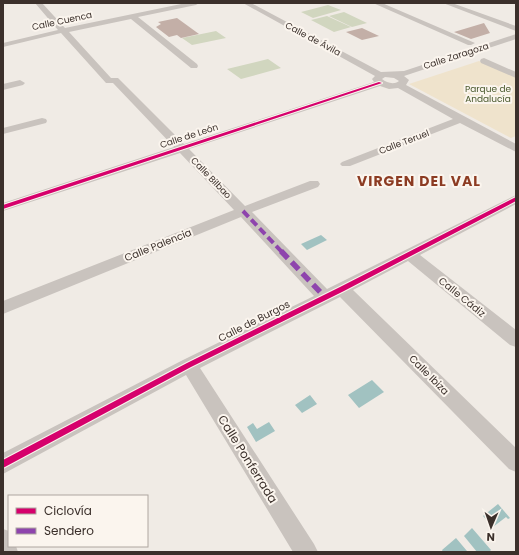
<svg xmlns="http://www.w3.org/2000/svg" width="519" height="555" viewBox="0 0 519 555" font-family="Poppins,sans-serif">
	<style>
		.green { fill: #d1d6bf }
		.sand { fill: #efe3cc }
		.water { fill: #a1c2c1 }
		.building { fill: #c3afa7 }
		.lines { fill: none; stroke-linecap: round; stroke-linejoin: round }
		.street { fill: #c9c3be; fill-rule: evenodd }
		.quiet-far1 { stroke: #8e44ad; stroke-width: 4; stroke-dasharray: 8 4; stroke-linecap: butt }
		.quiet { stroke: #8e44ad; stroke-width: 5.5; stroke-dasharray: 10 5.5; stroke-linecap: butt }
		.cycleway-casing { stroke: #fbf5ee; stroke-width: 2 }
		.cycleway { fill: #d6006c; fill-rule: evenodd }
		.labels { text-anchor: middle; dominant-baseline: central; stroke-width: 4; stroke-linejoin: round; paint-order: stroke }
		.far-street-label { font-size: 9px; fill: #3b302b; stroke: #fbf5ee }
		.far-park-label { font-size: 9px; fill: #4a5a2e; stroke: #fbf5ee }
		.street-label { font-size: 10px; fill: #3b302b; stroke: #fbf5ee }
		.near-street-label { font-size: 12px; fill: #3b302b; stroke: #fbf5ee }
		.district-label { font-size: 14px; font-weight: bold; letter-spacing: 1px; fill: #8c3b22; stroke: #fbf5ee }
	</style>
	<rect width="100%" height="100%" fill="#f0ebe5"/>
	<path class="green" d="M328 5 341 10 313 18 301 12Z
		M344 12 367 23 352 27 329 16Z
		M327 16 351 27 334 32 311 20Z
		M216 31 226 38 192 45 182 38Z
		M268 59 281 68 241 79 227 69Z"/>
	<path class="sand" d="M479 61 516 77V136L511 138 409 84Z"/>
	<path class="water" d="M321 235 327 240 307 250 301 244Z
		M372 380 384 392 359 408 348 395Z
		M310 395 317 404 302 413 295 405Z
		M269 422 275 431 256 442 247 427 253 423 257 429Z
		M498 504 510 518 508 519 506 517 493 527 483 516Z
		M472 528 491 550 489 552H477L464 536Z
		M456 538 467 551 466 552H443L442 550Z"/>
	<path class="building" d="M177 18 199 34 181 38 177 35 169 37 156 27 161 24 158 22Z
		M484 23 490 33 471 39 454 32Z
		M362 28 379 36 362 40 346 32Z"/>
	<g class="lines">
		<path class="street" d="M35 3H42L65 28 186 3H199L196 5 138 17 197 64 198 66 197 68H191L131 19 69 32 111 78H118L184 144 374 82 372 79 375 76 243 3H251L381 72 404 71 516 34V39L404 76 409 80 406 85 516 144V152L460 123 350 166H342L340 164 342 162 453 119 398 88 389 89 380 86 189 149 245 206 310 181H318L320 184 318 187 252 212 327 289 516 195V204L420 255 516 330V347L510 345 408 261 353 290 516 448V472L509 469 340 297 200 368 314 544 318 552H293L186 375 3 474V453L183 360 314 296 241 217 3 314V301L234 210 180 153 3 211V203L174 147 113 83H106L61 33 3 47V43L58 30ZM385 77 394 78 399 81C394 85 387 83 382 79Z
			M373 3H382L475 43 471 45H468Z
			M443 3H452L516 26V31Z
			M484 58 516 72V78L481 63 480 61 481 59Z
			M20 80 25 83 23 85 3 90V84Z
			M42 118 46 119 47 121 46 123 3 134V128Z
			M3 529 9 531V546H16L18 552H3Z"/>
		<path class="quiet-far1" d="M243 211 282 252"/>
		<path class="quiet" d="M281 251 325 297"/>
		<defs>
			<path id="cycleway" d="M379 82 382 83 3 209V205Z
				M516 197V201L344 291 191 367 3 468V460L187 363 340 287Z"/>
		</defs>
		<use href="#cycleway" class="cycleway-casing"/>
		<use href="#cycleway" class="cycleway"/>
	</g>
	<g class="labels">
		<g class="far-street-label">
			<text transform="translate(62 21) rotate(-12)">Calle Cuenca</text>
			<text transform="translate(313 39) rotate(28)">Calle de Ávila</text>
			<text transform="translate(456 56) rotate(-18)">Calle Zaragoza</text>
			<text transform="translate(189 136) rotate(-18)">Calle de León</text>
			<text transform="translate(404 142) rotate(-21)">Calle Teruel</text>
			<text transform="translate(211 178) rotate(46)">Calle Bilbao</text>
		</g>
		<g class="far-park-label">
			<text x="488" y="89">Parque de<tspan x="488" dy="10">Andalucía</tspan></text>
		</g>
		<g class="street-label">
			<text transform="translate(158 245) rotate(-22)">Calle Palencia</text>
			<text transform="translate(462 297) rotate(39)">Calle Cádiz</text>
			<text transform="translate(254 321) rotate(-27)">Calle de Burgos</text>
			<text transform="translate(429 375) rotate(45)">Calle Ibiza</text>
		</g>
		<g class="near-street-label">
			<text transform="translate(248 459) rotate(58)">Calle Ponferrada</text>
		</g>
		<g class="district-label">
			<text x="419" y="181">VIRGEN DEL VAL</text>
		</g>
	</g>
	<rect width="519" height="555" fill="none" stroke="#3b302b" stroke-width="8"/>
	<rect x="8" y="495" width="140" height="52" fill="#fbf5ee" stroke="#aea6a0"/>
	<rect x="16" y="508" width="20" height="6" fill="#d6006c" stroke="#aea6a0"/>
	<text x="44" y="515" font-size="12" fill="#3b302b">Ciclovía</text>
	<rect x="16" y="528" width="20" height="6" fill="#8e44ad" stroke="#aea6a0"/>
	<text x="44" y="535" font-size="12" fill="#3b302b">Sendero</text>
	<g transform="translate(491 527) rotate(182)" stroke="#fbf5ee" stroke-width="3" paint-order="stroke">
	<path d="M0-3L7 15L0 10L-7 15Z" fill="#3b302b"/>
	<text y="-6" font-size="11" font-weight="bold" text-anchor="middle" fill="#3b302b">N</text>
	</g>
</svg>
